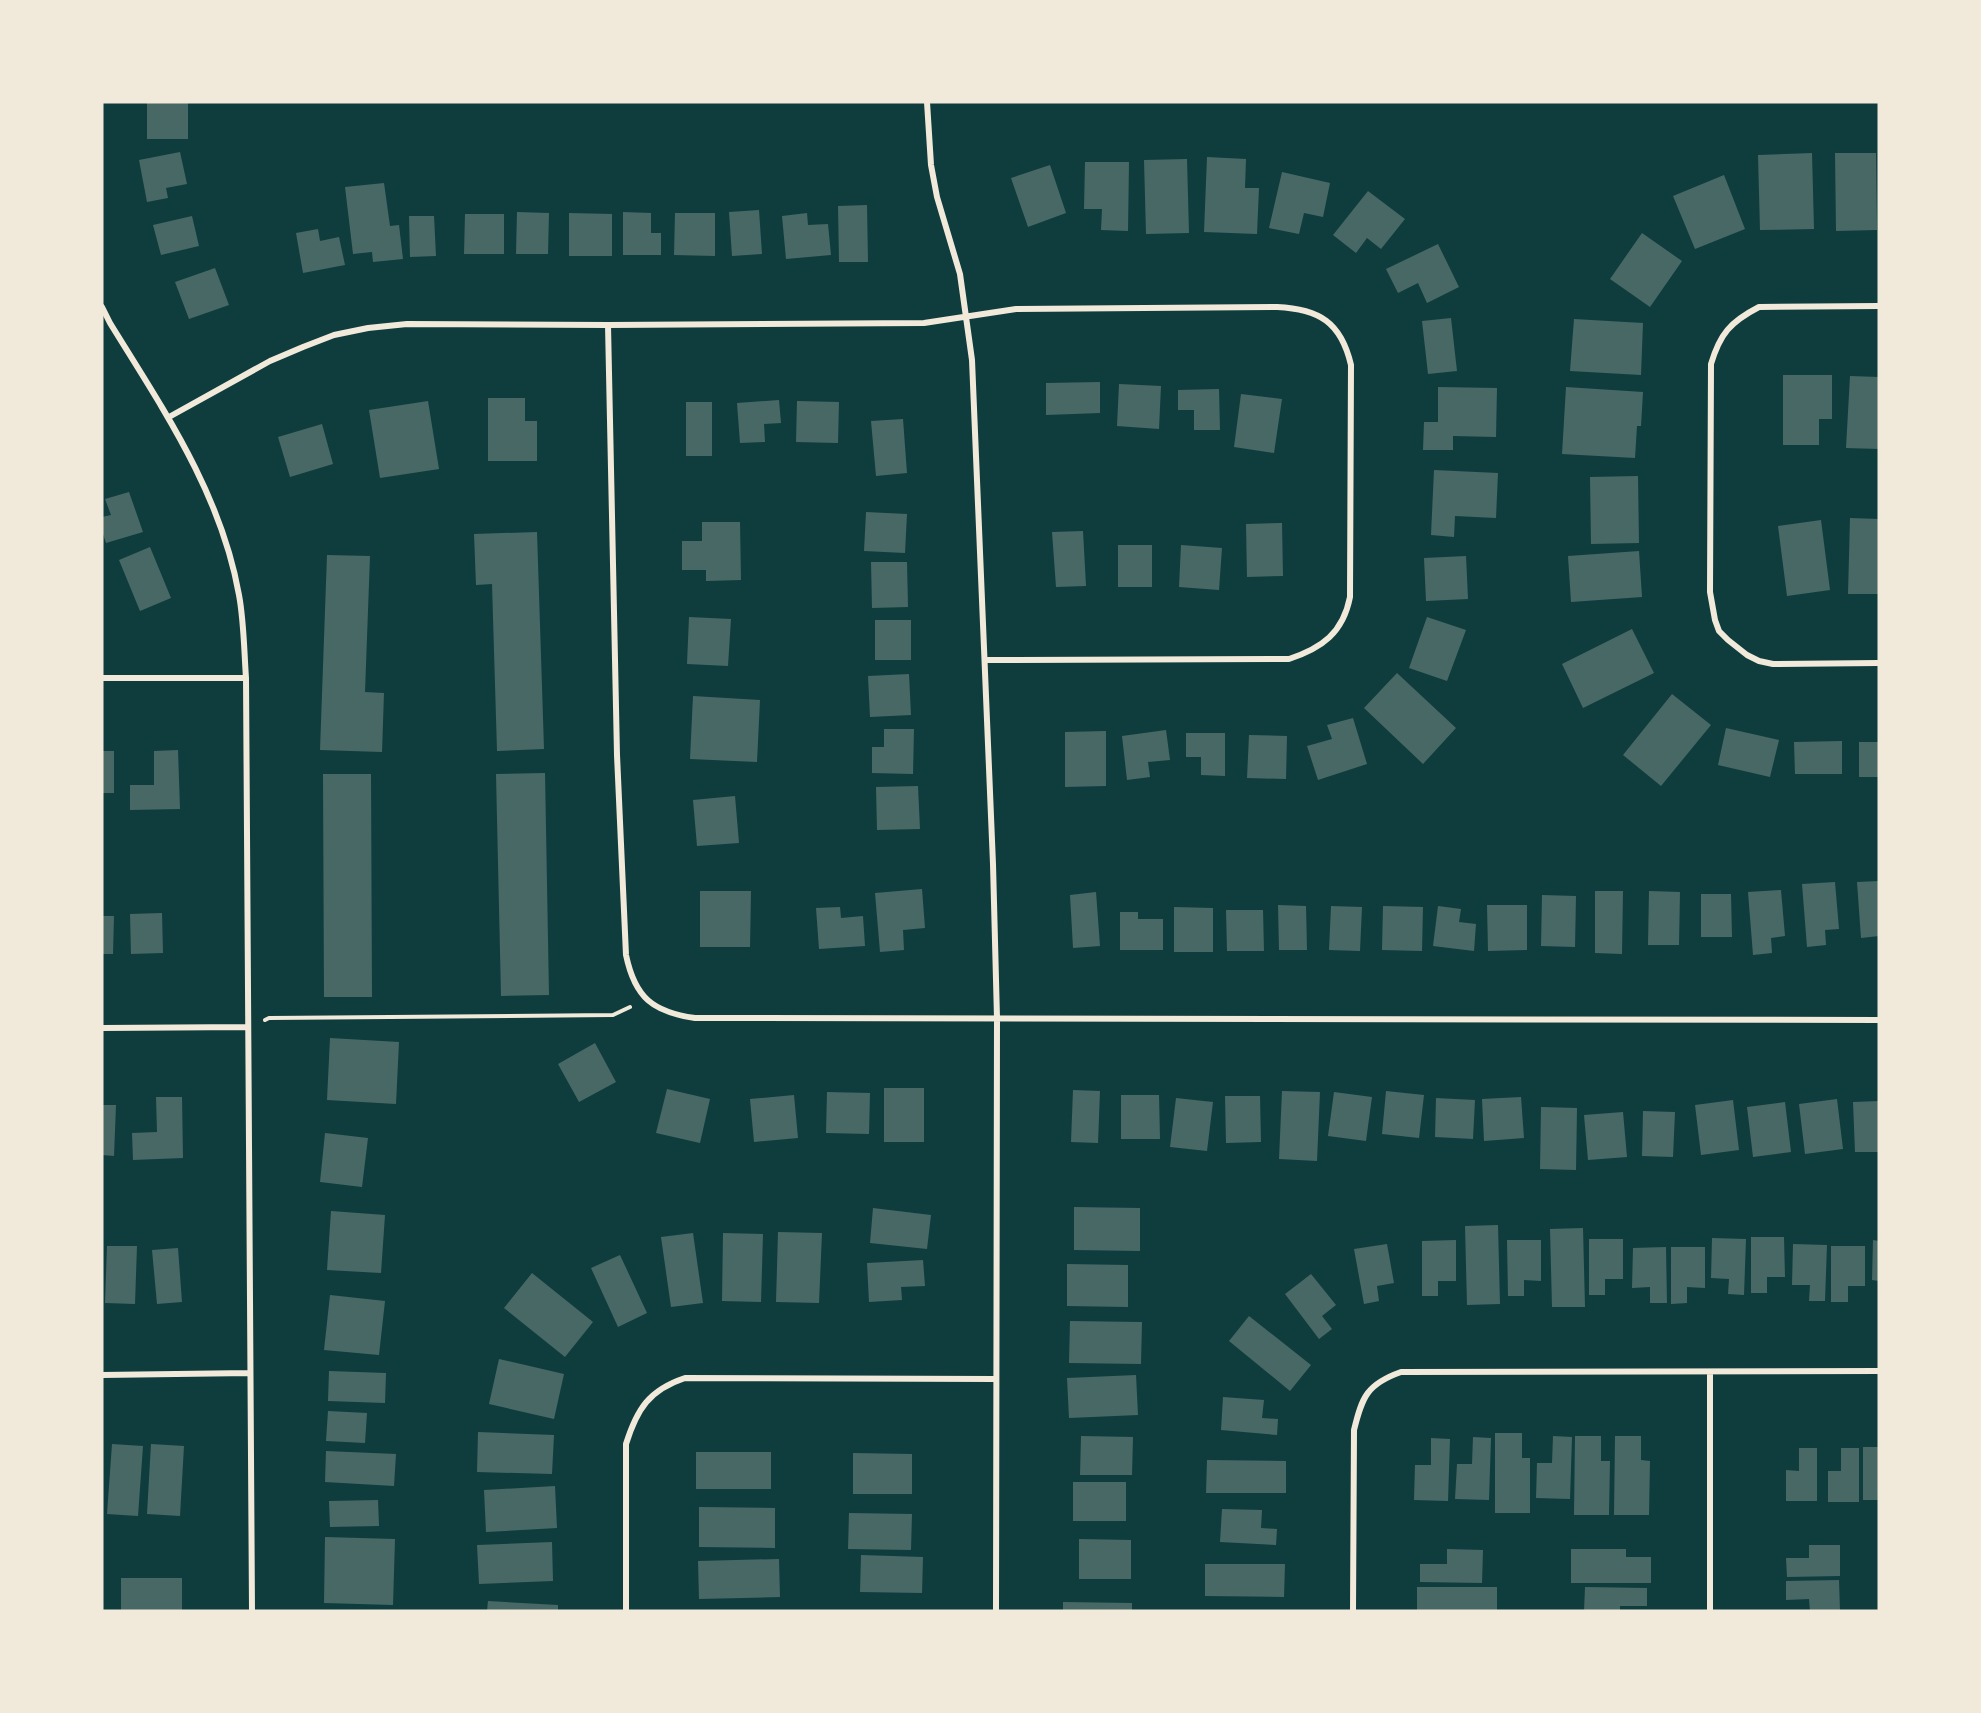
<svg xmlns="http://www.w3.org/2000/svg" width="1981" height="1713" viewBox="0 0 1981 1713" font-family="'DM Sans',sans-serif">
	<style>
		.building { fill: #486865 }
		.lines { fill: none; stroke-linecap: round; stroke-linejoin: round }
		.path { stroke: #f1e9da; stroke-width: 4 }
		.minor { stroke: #f1e9da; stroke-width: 6 }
	</style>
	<rect width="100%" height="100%" fill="#0f3d3e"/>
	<path class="building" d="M147 102H188V139H147Z
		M180 152 187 184 166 188 168 198 147 202 139 160Z
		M1812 153 1814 229 1760 230 1758 155Z
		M1835 153H1876L1877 230 1836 231Z
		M1207 157 1246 159 1245 188H1259L1257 234 1204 232Z
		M1187 159 1189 233 1146 234 1144 160Z
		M1085 162H1129L1128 231 1101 230 1102 209H1084Z
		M1050 165 1066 213 1028 227 1011 178Z
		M1282 172 1330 183 1323 217 1304 213 1299 234 1269 228Z
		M1724 175 1745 229 1695 249 1673 196Z
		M384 183 390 226 399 225 403 259 373 262 372 252 353 254 345 187Z
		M1368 191 1405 219 1381 249 1367 238 1356 253 1333 235Z
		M867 205 868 262H839L838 206Z
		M759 210 762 254 732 256 729 212Z
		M517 212 549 213 548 254H516Z
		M623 212 651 213V233H661V255H623Z
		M569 213 612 214V256H569Z
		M675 213H715V256L674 255Z
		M807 213 808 225 828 224 831 255 786 259 782 216Z
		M465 214H504V254H464Z
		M192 216 199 246 161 255 153 225Z
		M409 216H434L436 256 410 257Z
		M318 229 320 241 339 237 345 265 303 273 296 233Z
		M1642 233 1682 261 1650 307 1610 279Z
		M1438 244 1459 287 1427 303 1418 283 1398 293 1386 269Z
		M215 268 229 305 189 319 175 282Z
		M1451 318 1457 371 1428 374 1422 321Z
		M1574 319 1643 323 1641 375 1570 371Z
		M1783 375H1832V419H1819V445H1783Z
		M1850 376 1879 377V449L1846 448Z
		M1100 382V413L1046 415V383Z
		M1119 384 1161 386 1159 429 1117 426Z
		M1438 387 1497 388 1496 437 1453 436V450H1423L1424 422H1438Z
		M1566 387 1643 392 1641 426H1637L1635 458 1562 454Z
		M1219 389 1220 430H1194V410H1178V390Z
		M1241 394 1282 399 1274 453 1234 447Z
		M488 398H525V421H537V461H488Z
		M779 400 781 423 764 424 765 442 740 443 737 403Z
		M428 401 439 469 380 478 369 410Z
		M797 401 839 402 838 443 796 442Z
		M686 402H712V456H686Z
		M903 419 907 473 876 476 871 421Z
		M322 424 333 464 290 477 278 437Z
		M1434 470 1498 473 1496 518 1455 516 1454 537 1431 535Z
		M1638 476 1639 543 1591 544 1590 477Z
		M129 492 143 532 106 543 102 531V517L111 515 105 499Z
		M866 512 907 514 905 553 864 551Z
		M1850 518 1879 519V594H1848Z
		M1821 520 1830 590 1787 596 1778 526Z
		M702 522H740L741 580 706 581V570H682V541H702Z
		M1282 523 1283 576 1247 577 1246 524Z
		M1083 531 1086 586 1056 587 1052 532Z
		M537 532 544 749 497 751 492 584 476 585 474 534Z
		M1118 545H1152V587H1118Z
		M1181 545 1222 548 1219 590 1179 587Z
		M150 547 171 598 140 611 119 560Z
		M1639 551 1642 597 1571 602 1568 556Z
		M327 555 370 556 365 692 384 693 382 752 320 750Z
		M1466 556 1468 599 1426 601 1424 558Z
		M871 562H907L908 607 872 608Z
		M689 617 731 619 728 666 687 664Z
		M1427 617 1466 630 1447 681 1409 668Z
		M875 620H911V660H875Z
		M1632 629 1654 673 1583 708 1562 664Z
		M1397 673 1456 728 1423 764 1364 708Z
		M909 674 911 715 870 717 868 676Z
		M1672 694 1711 725 1661 786 1623 755Z
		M693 696 760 700 757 762 690 759Z
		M1353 718 1367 764 1318 780 1307 746 1332 739 1327 725Z
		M1726 728 1779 740 1770 777 1718 765Z
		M884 729H914L913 774 872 773V747H884Z
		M1166 730 1170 760 1148 762 1150 777 1127 780 1122 736Z
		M1106 731V786L1065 787V732Z
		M1186 733H1225V776L1201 775V757H1186Z
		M1249 735 1287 736 1286 779 1247 778Z
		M1842 741V774H1795L1794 742Z
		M1859 742H1879V777H1859Z
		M178 750 180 809 130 810V785H154V751Z
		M102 751H114V793H102Z
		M545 773 549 995 501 996 496 774Z
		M323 774H371L372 997H324Z
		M918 786 920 829 877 830 876 787Z
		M735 796 739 843 697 846 693 800Z
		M1879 881V936L1861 938 1857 882Z
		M1835 882 1839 929 1825 930 1826 945 1807 947 1802 884Z
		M922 889 925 928 903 930 904 950 880 952 875 893Z
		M1781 890 1785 936 1771 938 1772 953 1753 955 1748 892Z
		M700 891H751L750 947H700Z
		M1595 891H1623L1622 954 1595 953Z
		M1649 891 1680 892 1679 945H1648Z
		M1096 892 1100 946 1073 948 1070 895Z
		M1701 894H1731L1732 937H1701Z
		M1542 895 1576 896 1575 947 1541 946Z
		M1278 905 1306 906 1307 950H1279Z
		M1487 905H1527V950L1488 951Z
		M1331 906 1362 907 1360 951 1329 950Z
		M1383 906 1423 907 1422 951 1382 950Z
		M1438 906 1461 909 1459 922 1476 924 1474 951 1433 946Z
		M840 907 841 918 863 916 865 946 819 949 816 908Z
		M1174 907 1213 908V952H1174Z
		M1226 910H1263L1264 951H1227Z
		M1120 912H1138V919H1163V950H1120Z
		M162 913 163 953 131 954 130 914Z
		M102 916H114L113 954H102Z
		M330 1038 399 1042 396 1104 327 1100Z
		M595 1043 616 1082 579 1102 558 1064Z
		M884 1088H924V1142H884Z
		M667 1089 710 1099 700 1143 656 1133Z
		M1073 1090 1100 1091 1098 1143 1071 1142Z
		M1282 1091 1320 1092 1317 1161 1279 1159Z
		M1386 1091 1424 1095 1419 1138 1382 1134Z
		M827 1092 870 1093 869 1134 826 1133Z
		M1334 1092 1372 1097 1366 1141 1328 1136Z
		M794 1095 798 1138 754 1142 750 1099Z
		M1121 1095H1159L1160 1139H1121Z
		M1225 1096H1260L1261 1142 1226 1143Z
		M156 1097H182L183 1158 133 1160 132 1133 157 1132Z
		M1521 1097 1524 1138 1484 1141 1482 1099Z
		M1176 1098 1213 1102 1207 1151 1170 1147Z
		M1436 1098 1475 1100 1473 1139 1435 1137Z
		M1837 1099 1843 1149 1805 1154 1799 1104Z
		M1733 1100 1739 1150 1701 1155 1695 1105Z
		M1879 1101V1152H1855L1853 1102Z
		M1785 1102 1791 1152 1753 1157 1747 1107Z
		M102 1105H116L114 1156 102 1155Z
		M1541 1107 1577 1108 1576 1170 1540 1169Z
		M1643 1111 1675 1112 1673 1157 1642 1156Z
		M1623 1112 1627 1157 1588 1160 1584 1115Z
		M325 1133 368 1138 362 1187 320 1182Z
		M1074 1207 1140 1208V1251L1074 1250Z
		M873 1208 931 1215 927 1249 870 1243Z
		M331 1211 385 1215 381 1273 327 1270Z
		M1498 1225 1500 1304 1467 1305 1465 1226Z
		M1583 1228 1585 1307H1552L1550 1229Z
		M778 1232 822 1233 819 1303 776 1302Z
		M693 1233 703 1303 671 1307 661 1237Z
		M723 1233 763 1234 761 1302 722 1301Z
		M1751 1237H1784L1785 1277H1767V1293H1751Z
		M1712 1238 1746 1239 1744 1295 1728 1294 1729 1279 1711 1278Z
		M1589 1239H1623V1279H1605V1295H1589Z
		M1456 1240V1281H1438V1296H1422V1241Z
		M1507 1240H1541V1281L1524 1280V1296H1508Z
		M1873 1240 1879 1241V1281L1872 1280Z
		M1387 1244 1394 1283 1377 1286 1379 1301 1364 1304 1354 1249Z
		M1793 1244 1827 1245 1825 1301H1809L1810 1285H1792Z
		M107 1246H137L135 1304 105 1303Z
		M1831 1246H1865V1286H1848V1302H1831Z
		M1666 1247 1667 1303H1650V1287L1632 1288 1633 1248Z
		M1671 1247H1705V1288L1687 1287V1303L1671 1304Z
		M178 1248 182 1302 157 1304 152 1250Z
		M620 1255 647 1313 618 1327 591 1268Z
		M923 1260 925 1286 901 1287 902 1300 869 1302 867 1263Z
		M1067 1264 1128 1265V1307L1067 1306Z
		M532 1273 593 1322 565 1357 504 1308Z
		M1311 1274 1336 1305 1322 1316 1332 1329 1319 1339 1285 1294Z
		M330 1295 385 1301 379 1355 324 1350Z
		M1249 1316 1311 1365 1290 1391 1229 1341Z
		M1070 1321 1142 1322 1141 1364 1069 1363Z
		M499 1359 564 1374 554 1419 489 1404Z
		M329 1371 386 1373 385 1403 328 1401Z
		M1136 1375 1138 1415 1069 1418 1067 1378Z
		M1223 1397 1264 1400 1262 1418 1278 1419 1277 1435 1221 1430Z
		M328 1411 367 1413 365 1443 326 1441Z
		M478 1432 554 1435 552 1474 477 1472Z
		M1495 1433H1522V1458H1530V1513H1495Z
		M1081 1436 1133 1437 1132 1475H1080Z
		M1553 1436 1572 1437 1570 1499 1536 1498 1537 1463H1552Z
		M1575 1436H1601V1461H1610L1609 1515H1574Z
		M1615 1436H1641V1460L1650 1461 1649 1515H1614Z
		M1473 1437 1491 1438 1489 1500 1455 1499 1457 1464H1472Z
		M1431 1438 1450 1439 1448 1501 1414 1500 1415 1465H1431Z
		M112 1444 143 1446 138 1516 107 1514Z
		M151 1444 184 1446 180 1516 147 1514Z
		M1863 1447H1879V1500H1863Z
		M1799 1448H1817V1501H1786V1470L1799 1471Z
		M1841 1448H1859V1502H1828V1471H1841Z
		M326 1451 396 1454 394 1486 325 1482Z
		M696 1452H771V1489H696Z
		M853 1453 912 1454V1494H853Z
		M1207 1460 1286 1461V1493H1206Z
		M1073 1482H1126V1521H1073Z
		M555 1486 557 1528 486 1532 484 1490Z
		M378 1500 379 1526 330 1527 329 1501Z
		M699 1507 775 1508V1548L699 1547Z
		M1222 1509 1262 1510 1261 1528 1277 1529 1276 1545 1220 1542Z
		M849 1513 912 1514 911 1550 848 1549Z
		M325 1537 395 1539 393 1605 324 1603Z
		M1079 1539 1131 1540V1579H1079Z
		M552 1542 553 1581 479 1584 477 1545Z
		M1809 1545H1840V1576L1787 1577 1786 1558H1809Z
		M1447 1549 1483 1550 1482 1583 1420 1582V1564H1447Z
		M1571 1549H1626V1557H1651V1583H1571Z
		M861 1555 923 1557 922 1593 860 1592Z
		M779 1559 780 1597 699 1599 698 1561Z
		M1205 1564H1285L1284 1597 1205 1596Z
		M121 1578H182V1611H121Z
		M1839 1580 1840 1611H1810L1809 1599 1786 1600V1581Z
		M1417 1587H1497V1611H1417Z
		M1585 1587 1647 1588V1606H1620V1611H1584Z
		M488 1601 558 1605V1611H487Z
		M1063 1602 1132 1603V1611H1063Z"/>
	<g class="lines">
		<path class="path" d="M265 1020 269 1018 613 1015 630 1007"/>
		<path class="minor" d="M927 102 931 165 937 197 960 274 972 360 993 864 997 1018 996 1611
			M1879 306 1759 307C1730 322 1720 334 1711 364L1710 592 1715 620 1719 631 1728 640 1747 655 1759 661 1773 664 1879 663
			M102 307 110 323C163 409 221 493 239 595 244 622 244 650 246 678L252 1611
			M608 325 617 755 626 955C635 998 653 1012 695 1018L1879 1020
			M169 417 270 361 303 347 334 335 368 328 407 324 608 325 924 323 1016 309 1277 307C1319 309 1341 322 1351 365L1350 597C1343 633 1322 648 1289 659L985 660
			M102 678H246
			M102 1028 247 1027
			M1710 1372V1611
			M102 1375 250 1373
			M626 1611V1444C637 1409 649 1390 685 1378L996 1379
			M1353 1611 1354 1430C1362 1397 1367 1384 1401 1372L1879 1371"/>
	</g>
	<rect width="1981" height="1713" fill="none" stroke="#f1e9da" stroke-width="207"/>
</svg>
